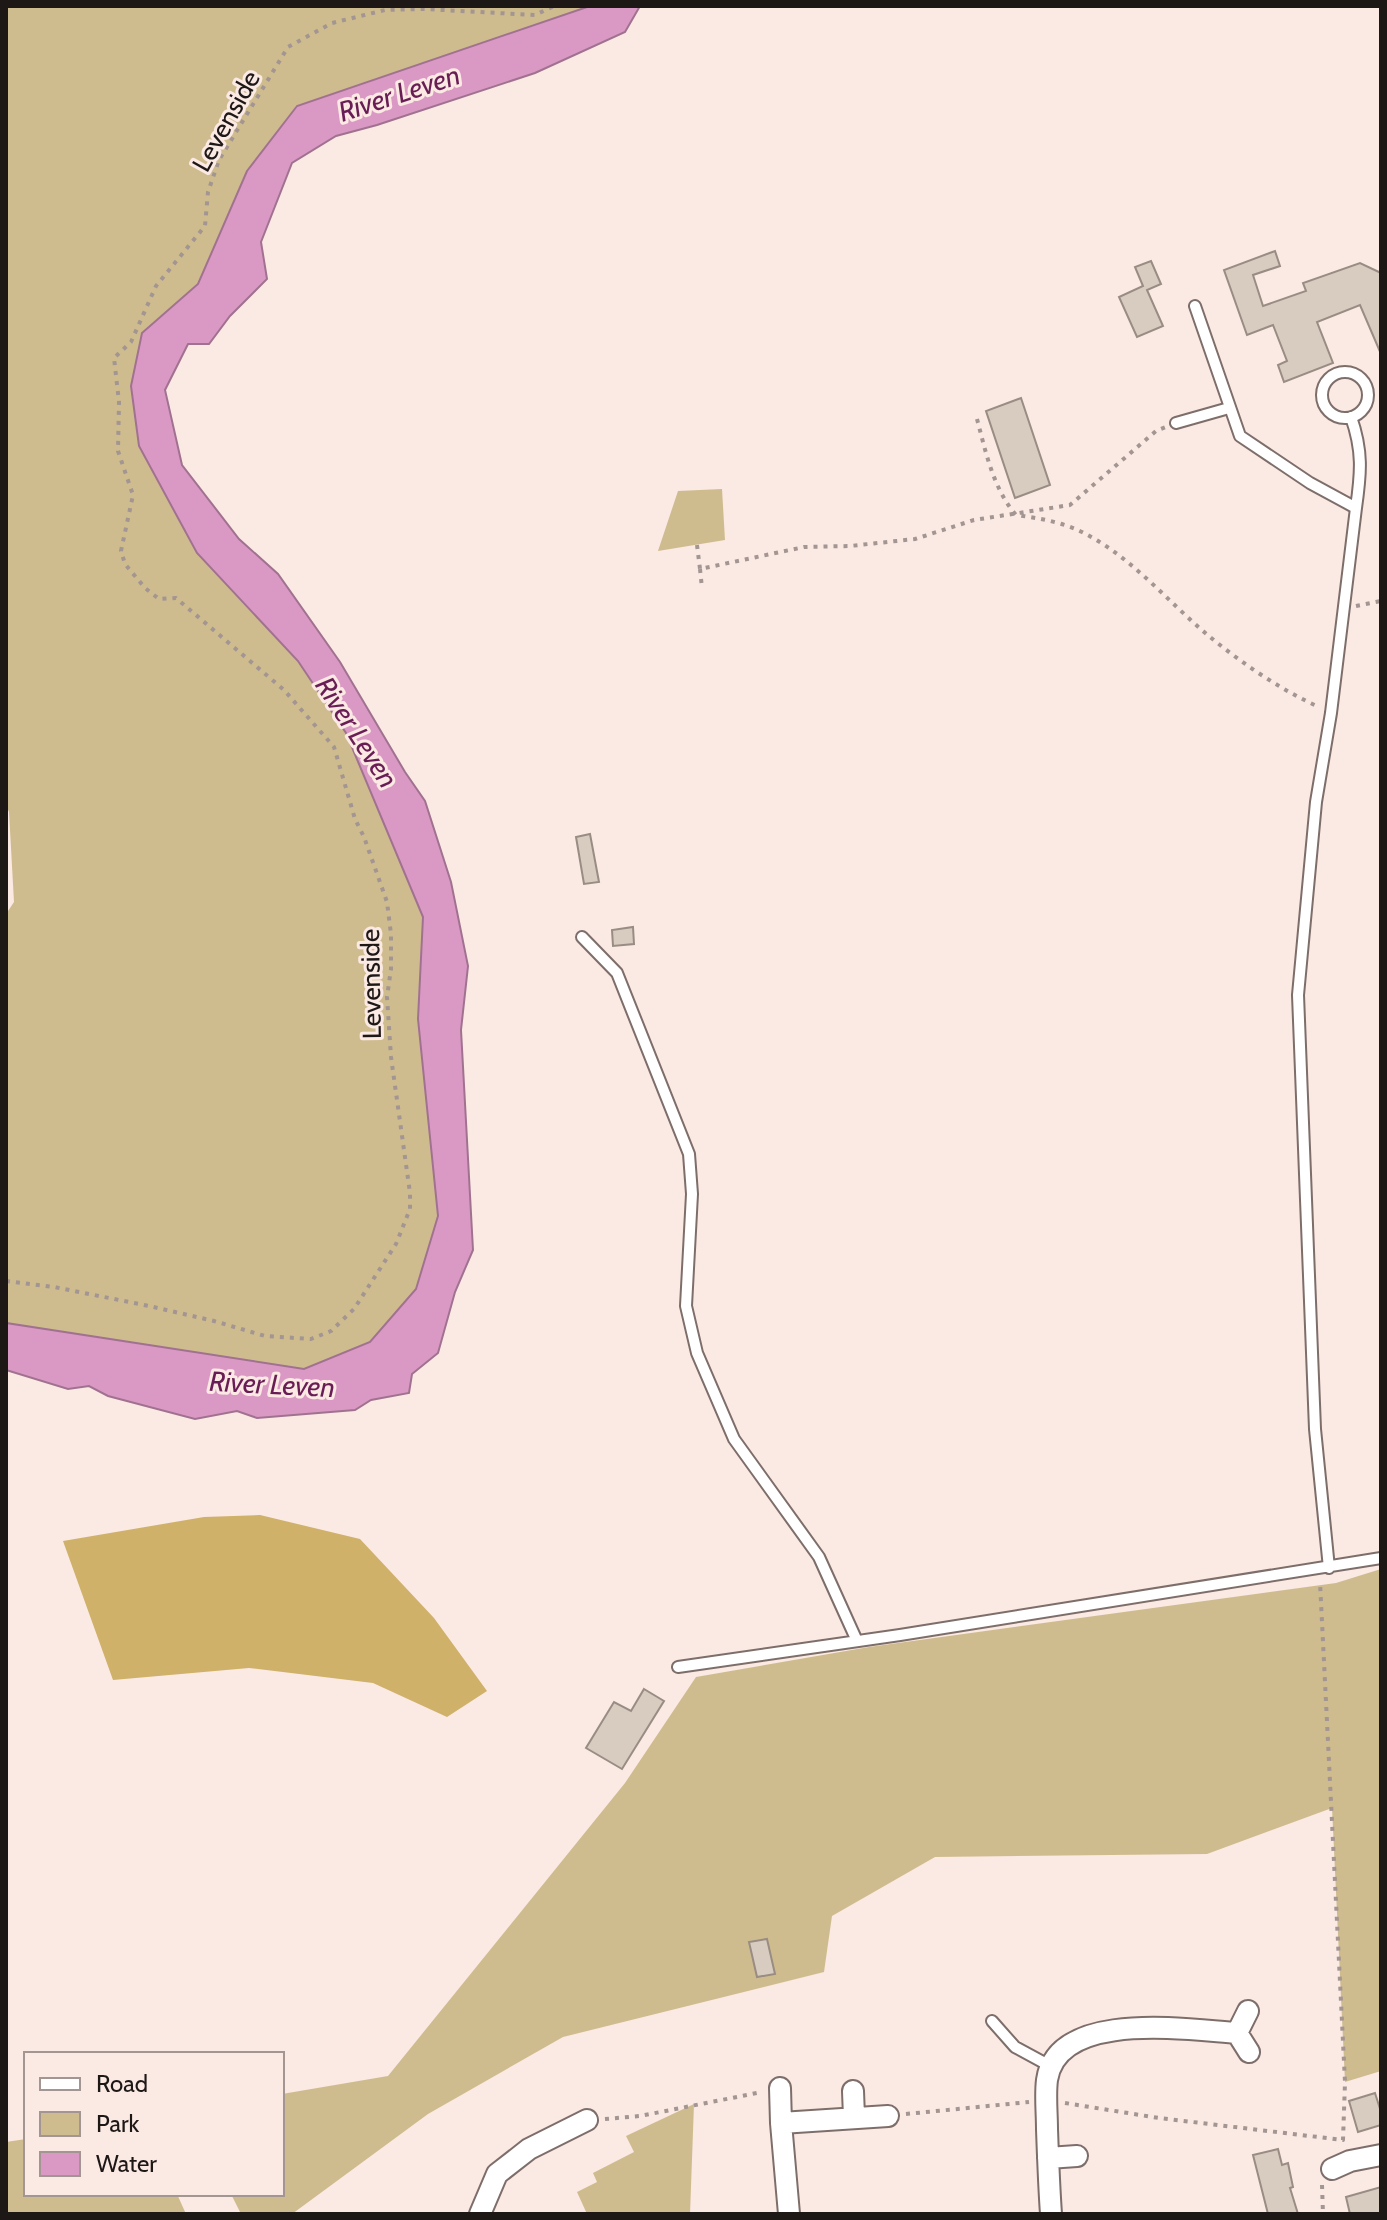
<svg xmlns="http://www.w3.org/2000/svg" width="1387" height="2220" viewBox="0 0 1387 2220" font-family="Cabin,sans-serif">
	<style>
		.green { fill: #cfbc8e }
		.forest { fill: #cfb16a }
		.water { fill: #da99c4; stroke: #a17290; stroke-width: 2 }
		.building { fill: #d8cbc0; stroke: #998d83; stroke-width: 2 }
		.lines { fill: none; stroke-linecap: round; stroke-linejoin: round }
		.lane-casing { stroke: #7e6e6a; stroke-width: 14 }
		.street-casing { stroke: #7e6e6a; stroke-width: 24 }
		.path { stroke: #a29592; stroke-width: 4; stroke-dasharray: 4 6; stroke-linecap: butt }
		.lane { stroke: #fff; stroke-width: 10 }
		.street { stroke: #fff; stroke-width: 20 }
		.labels { text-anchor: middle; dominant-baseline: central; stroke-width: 6; stroke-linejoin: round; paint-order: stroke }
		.street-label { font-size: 26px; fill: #1d1716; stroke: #fbe9e4 }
		.water-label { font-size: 28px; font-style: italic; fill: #691d55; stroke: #fbe9e4 }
	</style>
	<rect width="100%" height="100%" fill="#fbe9e4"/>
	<path class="green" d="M6 6H590L296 106 247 171 198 284 142 333 197 553 298 661 346 733 423 918 418 1019 438 1216 416 1289 370 1342 304 1369 6 1323V914L14 902 9 812 6 805Z
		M722 489 725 540 658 551 678 491Z
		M1381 1569V2071L1345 2082 1332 1808 1207 1854 935 1857 832 1916 824 1972 563 2037 428 2114 292 2214H241L231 2194H282V2094L388 2076 625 1783 696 1677 869 1647 1336 1583Z
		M694 2104 690 2214H587L577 2192 597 2182 593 2173 634 2152 626 2136Z
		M26 2139V2194H177L186 2214H6V2142Z"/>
	<path class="forest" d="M260 1515 360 1539 434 1618 487 1691 447 1717 373 1683 249 1668 113 1680 63 1541 204 1517Z"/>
	<path class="water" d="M590 6H640L625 32 535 73 377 125 336 136 292 163 261 242 267 279 230 316 209 344H188L165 390 182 465 239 539 278 574 340 662 405 772 425 801 451 882 468 966 461 1030 473 1250 455 1292 438 1353 412 1374 409 1393 371 1400 355 1410 257 1418 237 1411 195 1419 108 1396 89 1386 68 1389 6 1370V1323L304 1369 370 1342 416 1289 438 1216 418 1019 423 917 346 733 298 661 197 553 139 446 131 386 142 333 198 284 247 171 297 106Z"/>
	<path class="building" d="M1275 251 1280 266 1253 275 1263 306 1306 291 1303 283 1360 263 1381 273V354L1360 305 1317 322 1333 363 1284 382 1278 365 1287 361 1273 325 1247 335 1224 270Z
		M1151 261 1161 284 1147 290 1163 326 1137 337 1119 297 1143 286 1135 267Z
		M1021 398 1050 485 1015 498 986 411Z
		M590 834 599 882 584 884 576 837Z
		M633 927 634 944 613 946 612 930Z
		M644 1689 664 1701 622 1769 586 1748 614 1702 631 1711Z
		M767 1939 775 1974 757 1977 749 1942Z
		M1375 2093 1381 2112V2125L1358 2132 1349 2101Z
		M1278 2149 1282 2165 1288 2163 1293 2187 1290 2188 1298 2214H1268L1253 2155Z
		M1381 2187V2214H1350L1346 2197Z"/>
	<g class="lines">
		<defs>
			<path id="lane" d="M1195 306 1240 436 1310 483 1356 508 1331 713 1316 802 1298 995 1315 1429 1329 1568
				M1322 395a23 23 0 1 1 46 0a23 23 0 1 1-46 0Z
				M1351 417C1363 451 1361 473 1356 508
				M1176 423 1229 408
				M582 937 617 973 689 1154 692 1194 686 1306 697 1353 734 1439 819 1557 857 1641
				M678 1667 900 1635 1381 1558
				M992 2021 1015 2047 1052 2067"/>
			<path id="street" d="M1248 2011 1237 2033 1249 2052
				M780 2088 781 2123
				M853 2091 854 2117
				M1048 2158 1077 2156
				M1332 2169 1350 2161 1381 2155
				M480 2214 497 2174 529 2149 587 2120
				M789 2214 781 2123 888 2116
				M1051 2214C1049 2186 1048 2157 1047 2129 1047 2113 1045 2095 1047 2080 1057 2009 1189 2030 1237 2033"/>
		</defs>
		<use href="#lane" class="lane-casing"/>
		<use href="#street" class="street-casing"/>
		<path class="path" d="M977 419C986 453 993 488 1016 515 1038 518 1062 522 1082 532 1132 557 1168 602 1210 637 1243 664 1281 690 1319 707
			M697 545 700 569 804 547 850 546 915 539 974 520 1070 505 1156 431 1166 427
			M700 569 702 588
			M1356 606 1381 601
			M6 1281 54 1287 149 1306 214 1321 265 1336 311 1339 331 1331 354 1309 396 1244 410 1209V1193L391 1057 387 997 391 969V934L387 902 364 837 355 819 334 747 284 690 176 598 159 599 145 588 125 564 121 551 133 495 118 451 119 402 114 358 131 342 156 286 205 226 208 192 219 160 288 47 332 23 385 10 424 9 535 15 554 6
			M1065 2103 1159 2118 1343 2140 1345 2082 1320 1582
			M906 2114 1029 2102
			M605 2119 640 2116 762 2092
			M1322 2185 1323 2214"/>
		<use href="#lane" class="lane"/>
		<use href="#street" class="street"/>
	</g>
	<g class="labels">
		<g class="street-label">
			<text transform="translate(226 121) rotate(-61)">Levenside</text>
			<text transform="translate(371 984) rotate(-91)">Levenside</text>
		</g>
		<g class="water-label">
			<text transform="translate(399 93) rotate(-18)">River Leven</text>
			<text transform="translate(357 732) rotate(57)">River Leven</text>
			<text transform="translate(272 1384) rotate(3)">River Leven</text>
		</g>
	</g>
	<rect width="1387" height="2220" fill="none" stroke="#1d1716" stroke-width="16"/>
	<rect x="24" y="2052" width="260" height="144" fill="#fbe9e4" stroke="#a29592" stroke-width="2"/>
	<rect x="40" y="2078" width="40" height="12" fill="#ffffff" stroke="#a29592" stroke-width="2"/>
	<text x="96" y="2092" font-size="24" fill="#1d1716">Road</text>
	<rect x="40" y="2112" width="40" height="24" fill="#cfbc8e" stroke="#a29592" stroke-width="2"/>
	<text x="96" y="2132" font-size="24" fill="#1d1716">Park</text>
	<rect x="40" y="2152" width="40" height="24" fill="#da99c4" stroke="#a29592" stroke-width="2"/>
	<text x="96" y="2172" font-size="24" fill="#1d1716">Water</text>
</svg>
